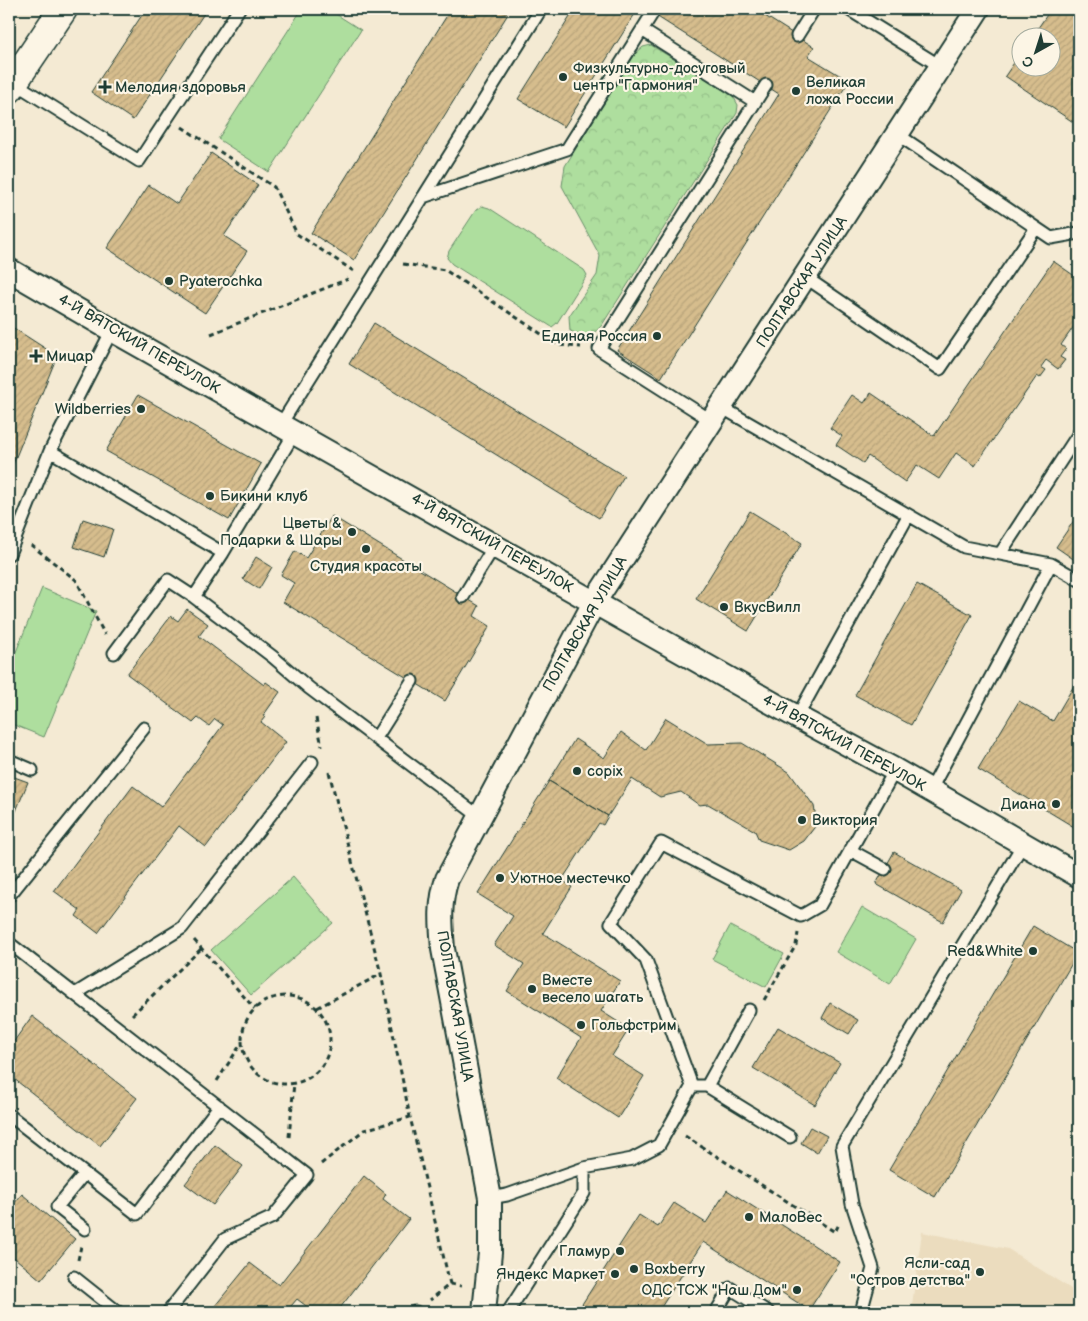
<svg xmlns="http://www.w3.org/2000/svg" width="1088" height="1321" viewBox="0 0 1088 1321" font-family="'Balsamiq Sans',sans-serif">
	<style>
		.built { fill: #ebdcbe }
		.green { fill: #aede9e; stroke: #668e69 }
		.forest { fill: url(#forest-crowns); stroke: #668e69 }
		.building { fill: url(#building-hatch); stroke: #1f3d34 }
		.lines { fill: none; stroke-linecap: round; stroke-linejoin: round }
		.service-casing { stroke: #1f3d34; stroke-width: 15 }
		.minor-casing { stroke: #1f3d34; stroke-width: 26 }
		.secondary-casing { stroke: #1f3d34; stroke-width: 31 }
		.path { stroke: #1f3d34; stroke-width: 3; stroke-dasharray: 5 4; stroke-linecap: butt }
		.service { stroke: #fcf5e5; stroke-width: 11 }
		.minor { stroke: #fcf5e5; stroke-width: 22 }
		.secondary { stroke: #fcf5e5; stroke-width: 28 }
		.poi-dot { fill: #1f3d34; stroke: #fcf5e5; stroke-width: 2 }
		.labels { text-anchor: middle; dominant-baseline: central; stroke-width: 4.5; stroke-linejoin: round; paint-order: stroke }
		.poi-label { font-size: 15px; fill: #1f3d34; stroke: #fcf5e5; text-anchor: start }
		.street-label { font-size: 15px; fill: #1f3d34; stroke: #fcf5e5 }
	</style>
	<defs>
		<pattern id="forest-crowns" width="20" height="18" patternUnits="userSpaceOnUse" patternTransform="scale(1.25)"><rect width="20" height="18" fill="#aede9e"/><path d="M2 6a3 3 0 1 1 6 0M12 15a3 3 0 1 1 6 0" fill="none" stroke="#95bf89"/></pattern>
		<pattern id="building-hatch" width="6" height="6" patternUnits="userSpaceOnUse" patternTransform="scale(1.25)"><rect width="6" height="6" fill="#d6bd8d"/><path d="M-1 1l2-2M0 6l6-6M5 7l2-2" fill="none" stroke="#b7a37a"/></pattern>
	</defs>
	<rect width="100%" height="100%" fill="#f4ead3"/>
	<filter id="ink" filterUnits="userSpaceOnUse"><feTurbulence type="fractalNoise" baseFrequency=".02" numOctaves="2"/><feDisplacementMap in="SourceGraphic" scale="10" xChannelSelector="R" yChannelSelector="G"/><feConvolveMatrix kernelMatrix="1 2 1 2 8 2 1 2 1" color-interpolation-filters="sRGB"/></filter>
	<g filter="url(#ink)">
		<path class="built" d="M922 1232 1008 1249 1079 1294V1312H911Z"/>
		<path class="green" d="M302 9H328L361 30 269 172 218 139Z
			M482 206 489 208 584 270 587 275 557 323 552 327 452 264 447 258 449 251 476 210Z
			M42 588 96 611 44 737 9 723V669Z
			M293 877 333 923 251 995 211 950Z
			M862 907 916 939 890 984 836 952Z
			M730 926 784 954 766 987 712 959Z"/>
		<path class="forest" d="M651 45 733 96 738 105 737 113 602 325C592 337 584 337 570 331L569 316 597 275 600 256 562 186 565 166 635 54 643 47Z"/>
		<path class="building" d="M146 9H207L133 120 91 92Z
			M451 9H500L508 14 354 260 311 233Z
			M575 9H638L564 127 518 99Z
			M645 9H754L814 47 808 56 849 81 661 378 617 350 779 94Z
			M1051 9H1079V126L1005 76 1020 54V68H1050V38H1031Z
			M211 153 258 185 224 236 247 251 205 313 107 248 149 185 177 204Z
			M1053 261 1079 279V319L1061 345 1066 349 1060 357 1065 360 1058 369 1046 360 1041 367 1046 370 1040 378 1037 376 975 466 956 453 939 479 917 465 905 482 868 456 863 463 836 445 842 436 830 428 852 395 864 403 871 393 934 436Z
			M374 323 624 476 599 518 349 364Z
			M9 325 57 356 9 474Z
			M138 395 261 464 229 520 106 451Z
			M750 511 802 543 748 631 696 599Z
			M1079 513V563L1056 547Z
			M332 516 479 606 474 616 490 626 445 701 283 602 294 583 281 575 295 551 306 558Z
			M83 519 113 529 104 557 74 547Z
			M256 557 272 567 259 589 243 579Z
			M917 584 972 615 911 725 855 695Z
			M187 609 208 624 199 636 264 685 266 682 280 692 263 716 265 717 261 722 286 742 206 847 179 826 98 933 76 916 80 910 54 891 133 786 161 807 223 725 215 719 209 726 198 718 193 723 127 674 171 616 178 621Z
			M1079 677V830L978 769 1019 701 1053 721Z
			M666 718 708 744 742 743 789 772 814 806 817 824 804 841 789 850 759 840 755 831 708 804 699 805 681 792 660 797 632 779 608 816 549 781 575 739 604 758 621 732 646 750Z
			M9 775 28 782 9 828Z
			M549 781 608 816 603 825 599 823 562 880 572 887 543 933 620 981 601 1011 629 1029 612 1056 644 1076 618 1118 556 1078 581 1038 507 991 524 964 494 945 513 916 478 894Z
			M894 852 961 890 943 922 876 884Z
			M1033 926 1078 953 935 1197 889 1170Z
			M830 1003 858 1020 849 1034 822 1018Z
			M32 1016 137 1098 100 1146 9 1075V1041L12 1044Z
			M778 1027 840 1063 815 1105 753 1068Z
			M810 1127 827 1136 817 1153 801 1143Z
			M215 1145 243 1166 213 1205 185 1184Z
			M364 1176 386 1194 383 1199 409 1219 337 1312H314L297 1299 286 1312H210L250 1263 279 1285Z
			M727 1190 840 1262 809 1310 703 1242 658 1312H577L639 1215 658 1227 674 1203 706 1223Z
			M22 1194 75 1239 41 1280 9 1253V1210Z"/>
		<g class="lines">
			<defs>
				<path id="service" d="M848 9 940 66
					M642 30 755 102
					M797 36 814 9
					M13 82 139 161 239 9
					M897 134 1051 238 1079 233
					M423 197 567 149 652 14
					M805 277 940 369 1036 228
					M112 330 50 451 223 553 295 432
					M721 407 964 547 1051 564 1079 580
					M712 421 599 349 766 85
					M281 424 541 9
					M223 553 194 597 273 657 309 688 480 817
					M9 554 50 451
					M1000 554 1079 433
					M463 597 495 545
					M114 653 168 580 194 597
					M797 717 908 516
					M376 738 412 681
					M9 760 32 770
					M930 791 1051 564
					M850 850 885 869
					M9 896 144 728
					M9 943 307 1175 273 1217 225 1239 168 1312
					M75 994 182 928 312 762
					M692 1086H707L749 1010
					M707 1086 790 1137
					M9 1115 137 1214 219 1106
					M84 1174 57 1207 85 1229
					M490 1198 507 1195 584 1168 632 1159 659 1145 692 1086 646 960 611 923 661 843 801 916 820 905 895 770
					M74 1277 118 1312
					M415 1312H416
					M508 1312 584 1193V1168
					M716 1312 730 1288 768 1312
					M861 1312 873 1268 852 1204 842 1146 1023 844"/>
				<path id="minor" d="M9 270 112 330 797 717 895 770 1079 876
					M484 1312 490 1253V1198L443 949C441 924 439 903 447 879L595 601 978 9"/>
				<path id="secondary" d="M9 89 63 9"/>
			</defs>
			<use href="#service" class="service-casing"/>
			<use href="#minor" class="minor-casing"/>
			<use href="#secondary" class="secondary-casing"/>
			<path class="path" d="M182 127 274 187 297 234 355 272
				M403 264 445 270 558 345 581 347
				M211 334 348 279
				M31 545 76 580 105 635
				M316 718 322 746
				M329 772 381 974 410 1117 450 1284 430 1300
				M194 940 255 1009
				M242 1040a44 44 0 1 1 88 0a44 44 0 1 1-88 0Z
				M764 1000 796 945 798 933
				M317 1008 381 974
				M132 1015 202 948
				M217 1081 241 1044
				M685 1136 835 1232 839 1224
				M289 1137 294 1083
				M321 1164 364 1130 410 1117
				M78 1260 81 1246
				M450 1284 461 1286"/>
			<use href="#service" class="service"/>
			<use href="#minor" class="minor"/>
			<use href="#secondary" class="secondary"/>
		</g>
	</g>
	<g class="poi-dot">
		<circle cx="563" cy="77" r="5"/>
		<path d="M102.5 79.5h5v5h5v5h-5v5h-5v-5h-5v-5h5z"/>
		<circle cx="796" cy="91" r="5"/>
		<circle cx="169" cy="281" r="5"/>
		<circle cx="657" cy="336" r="5"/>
		<path d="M33.5 348.5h5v5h5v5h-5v5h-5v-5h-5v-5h5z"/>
		<circle cx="141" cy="409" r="5"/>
		<circle cx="210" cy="496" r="5"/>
		<circle cx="352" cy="532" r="5"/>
		<circle cx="366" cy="549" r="5"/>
		<circle cx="724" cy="607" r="5"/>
		<circle cx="577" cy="771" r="5"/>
		<circle cx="1056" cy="804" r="5"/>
		<circle cx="802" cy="820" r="5"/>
		<circle cx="500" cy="878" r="5"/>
		<circle cx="1033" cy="951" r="5"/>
		<circle cx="532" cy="989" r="5"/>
		<circle cx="581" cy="1025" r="5"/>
		<circle cx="749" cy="1217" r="5"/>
		<circle cx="620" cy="1251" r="5"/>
		<circle cx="634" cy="1269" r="5"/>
		<circle cx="980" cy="1272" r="5"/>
		<circle cx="615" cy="1274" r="5"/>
		<circle cx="797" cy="1290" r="5"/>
	</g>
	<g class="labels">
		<g class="poi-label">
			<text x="573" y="68">Физкультурно-досуговый<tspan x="573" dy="17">центр "Гармония"</tspan></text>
			<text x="806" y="82">Великая<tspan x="806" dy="17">ложа России</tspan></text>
			<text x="115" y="87">Мелодия здоровья</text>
			<text x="179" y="281">Pyaterochka</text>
			<text x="647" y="336" text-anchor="end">Единая Россия</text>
			<text x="46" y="356">Мицар</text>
			<text x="131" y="409" text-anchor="end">Wildberries</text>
			<text x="220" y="496">Бикини клуб</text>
			<text x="342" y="523" text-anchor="end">Цветы &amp;<tspan x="342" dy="17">Подарки &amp; Шары</tspan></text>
			<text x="366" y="566" text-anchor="middle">Студия красоты</text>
			<text x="734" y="607">ВкусВилл</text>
			<text x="587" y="771">copix</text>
			<text x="1046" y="804" text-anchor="end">Диана</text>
			<text x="812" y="820">Виктория</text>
			<text x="510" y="878">Уютное местечко</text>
			<text x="1023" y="951" text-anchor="end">Red&amp;White</text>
			<text x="542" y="980">Вместе<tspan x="542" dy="17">весело шагать</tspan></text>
			<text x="591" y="1025">Гольфстрим</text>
			<text x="759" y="1217">МалоВес</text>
			<text x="610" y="1251" text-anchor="end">Гламур</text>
			<text x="970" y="1263" text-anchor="end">Ясли-сад<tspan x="970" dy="17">"Остров детства"</tspan></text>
			<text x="644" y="1269">Boxberry</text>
			<text x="605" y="1274" text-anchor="end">Яндекс Маркет</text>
			<text x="787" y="1290" text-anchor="end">ОДС ТСЖ "Наш Дом"</text>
		</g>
		<g class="street-label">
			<text transform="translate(802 282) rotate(-57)">ПОЛТАВСКАЯ УЛИЦА</text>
			<text transform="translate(139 344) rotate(30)">4-Й ВЯТСКИЙ ПЕРЕУЛОК</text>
			<text transform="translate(492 543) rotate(30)">4-Й ВЯТСКИЙ ПЕРЕУЛОК</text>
			<text transform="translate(585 624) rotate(-60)">ПОЛТАВСКАЯ УЛИЦА</text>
			<text transform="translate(844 743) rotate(29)">4-Й ВЯТСКИЙ ПЕРЕУЛОК</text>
			<text transform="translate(455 1006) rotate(80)">ПОЛТАВСКАЯ УЛИЦА</text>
		</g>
	</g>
	<rect width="1088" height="1321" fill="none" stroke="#fcf5e5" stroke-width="30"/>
	<rect x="15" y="15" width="1058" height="1291" fill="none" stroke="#1f3d34" stroke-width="2" filter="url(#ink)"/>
	<g transform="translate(1036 52) rotate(219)"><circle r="24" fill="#fcf5e5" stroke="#a4ab9e"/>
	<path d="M0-4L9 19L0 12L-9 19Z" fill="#1f3d34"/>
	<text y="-8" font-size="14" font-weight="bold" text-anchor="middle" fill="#1f3d34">С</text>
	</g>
</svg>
